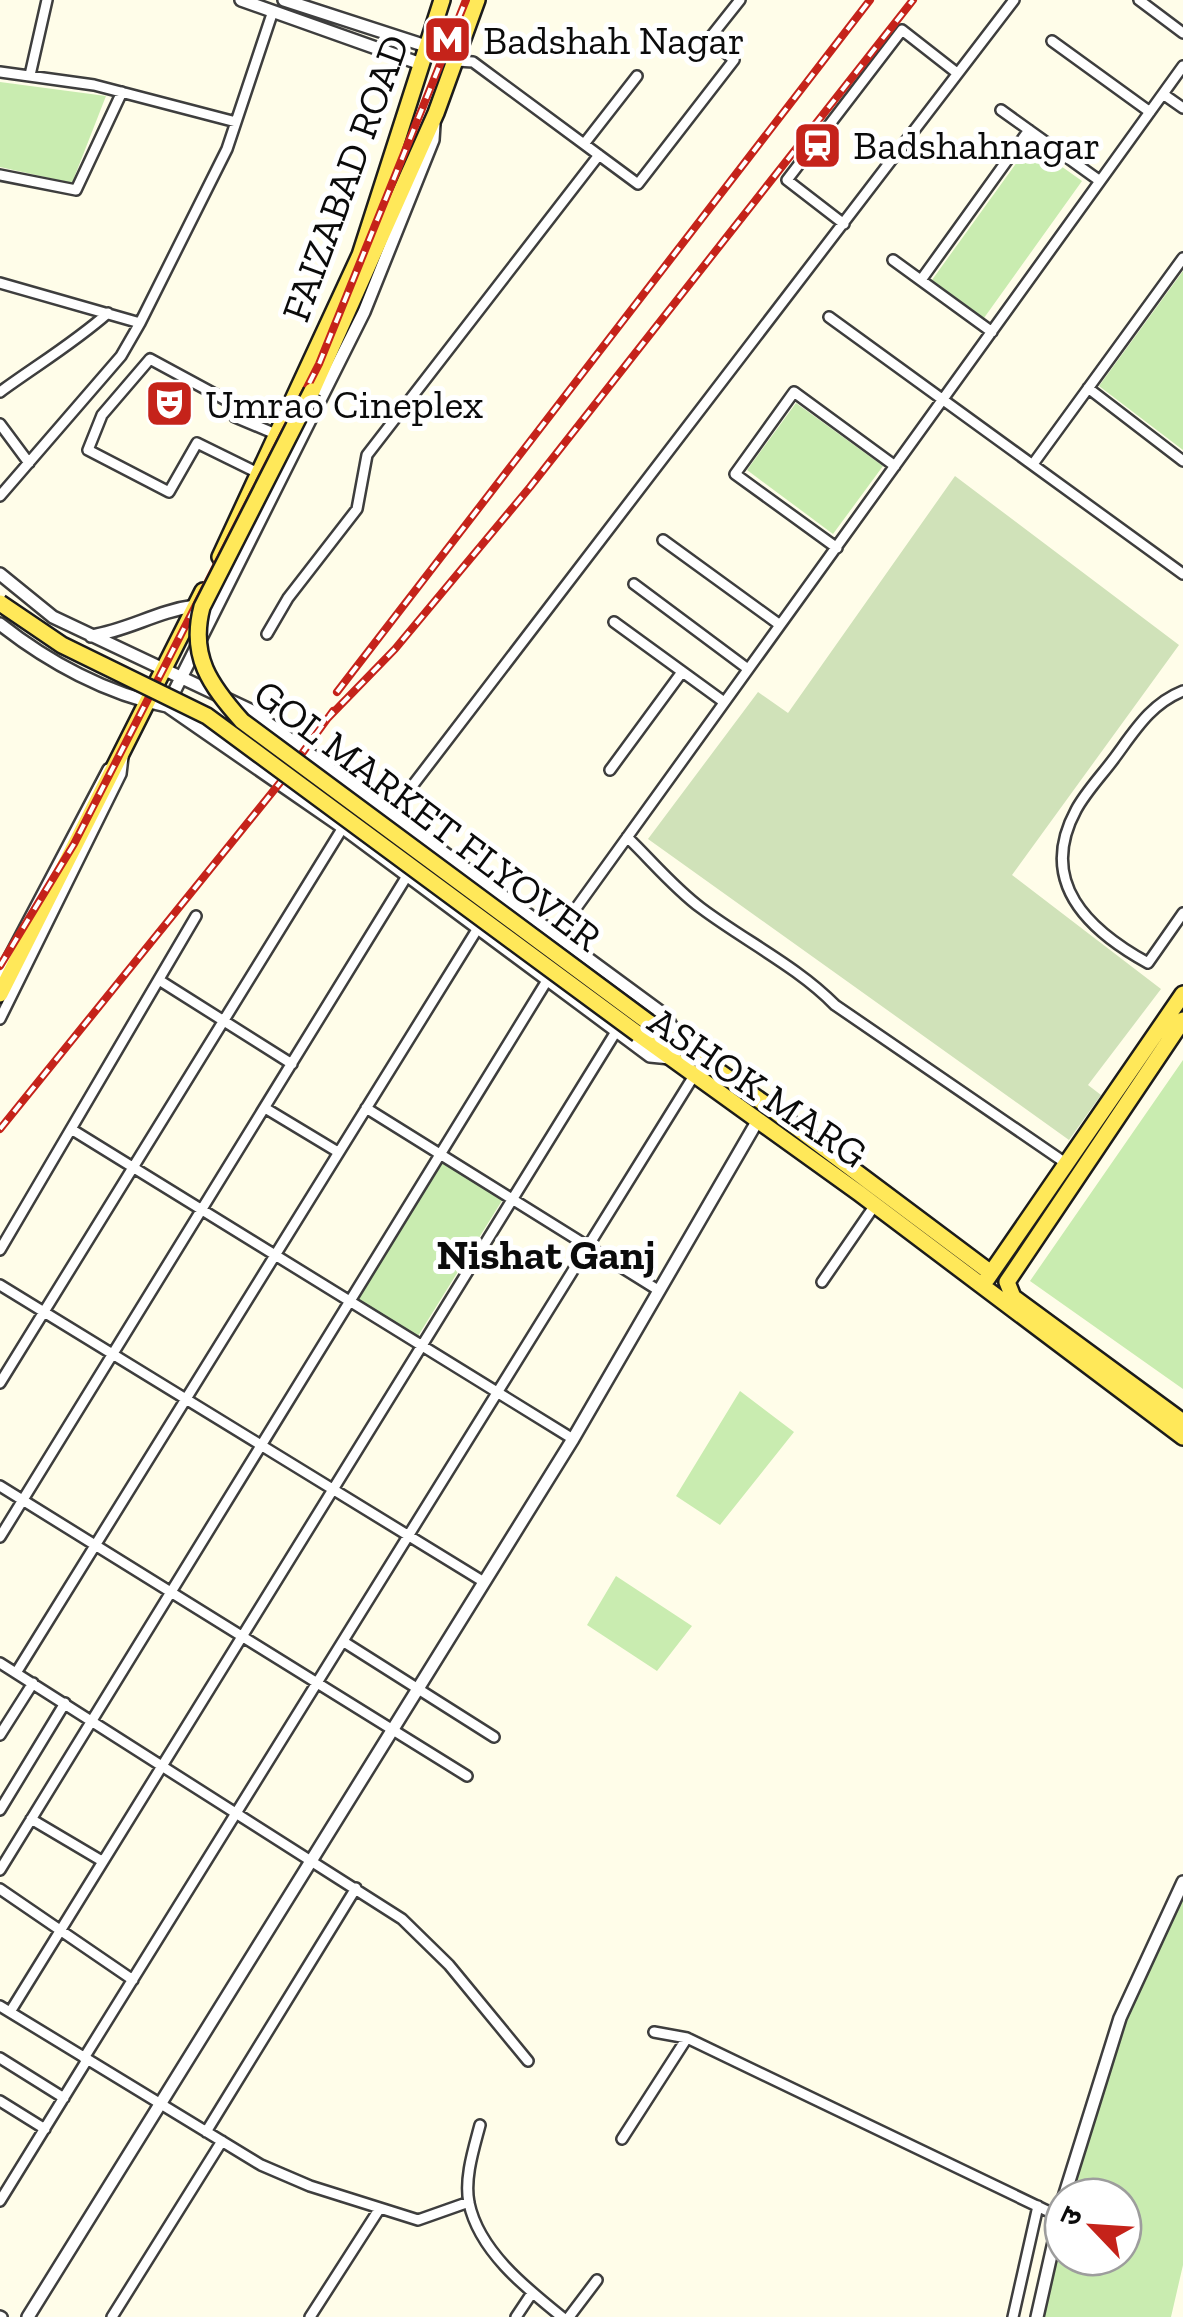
<svg xmlns="http://www.w3.org/2000/svg" width="1183" height="2317" viewBox="0 0 1183 2317" font-family="'Zilla Slab','Noto Sans Devanagari',serif">
	<style>
		.green { fill: #c9ecb0 }
		.cemetery { fill: #d0e2b9 }
		.lines { fill: none; stroke-linecap: round; stroke-linejoin: round }
		.minor-casing { stroke: #3e3e3e; stroke-width: 14 }
		.tertiary-casing { stroke: #3e3e3e; stroke-width: 16 }
		.primary-casing { stroke: #1c1c1c; stroke-width: 20 }
		.minor { stroke: #fff; stroke-width: 9 }
		.tertiary { stroke: #fff; stroke-width: 11 }
		.primary { stroke: #ffe859; stroke-width: 15 }
		.rail-casing { stroke: #c5231a; stroke-width: 8 }
		.rail { stroke: #fff; stroke-width: 4; stroke-dasharray: 11; stroke-linecap: butt }
		.primary-bridge-casing { stroke: #1c1c1c; stroke-width: 20; stroke-linecap: butt }
		.primary-bridge { stroke: #ffe859; stroke-width: 15 }
		.labels { text-anchor: middle; dominant-baseline: central; stroke-width: 10; stroke-linejoin: round; paint-order: stroke }
		.poi-label { font-size: 40px; fill: #0b0b0b; stroke: #fff; text-anchor: start }
		.street-label { font-size: 40px; fill: #0b0b0b; stroke: #fff }
		.neighbourhood-label { font-size: 42px; font-weight: bold; fill: #0b0b0b; stroke: #fff }
	</style>
	<rect width="100%" height="100%" fill="#fffde9"/>
	<path class="green" d="M0 82 106 96 72 183 0 167Z
		M1030 144 1082 181 984 318 932 280Z
		M1183 271V450L1099 386Z
		M796 403 883 466 833 534 747 470Z
		M1183 1060V1389L1030 1281Z
		M443 1162 503 1199 418 1336 358 1299Z
		M740 1391 794 1432 720 1525 676 1496Z
		M616 1576 692 1626 657 1671 587 1625Z
		M1183 1889V2265L1171 2317H1041L1063 2216V2257H1123V2197H1068L1126 2015Z"/>
	<path class="cemetery" d="M955 476 1179 645 1012 875 1161 989 1088 1085 1101 1095 1069 1140 648 839 758 692 788 713Z"/>
	<g class="lines">
		<defs>
			<path id="minor" d="M1139 0 1183 33
				M1052 41 1150 112
				M457 61 473 62 638 184 734 60 709 39 740 0
				M0 72 94 85 236 122
				M30 75 47 0
				M1163 94 1183 108
				M1001 110 1100 181
				M584 144 637 76
				M0 175 76 190 122 92
				M844 224 787 180 902 30 957 73
				M893 260 992 332
				M921 280 1029 130
				M0 283 140 323
				M829 317 1183 574
				M1088 388 1183 461
				M0 392C37 365 74 343 108 313
				M0 424 29 463
				M1033 464 1183 258
				M258 473 197 443 169 492 88 450 102 415 150 359 235 405V417L278 435
				M0 496 121 356 140 323 227 149 273 11
				M663 540 780 625
				M837 548 735 474 794 392 895 466
				M634 584 748 669
				M614 622 724 702
				M267 634 288 598 357 509 367 455 599 155
				M1183 691C1150 704 1134 732 1113 760 1101 776 1085 793 1076 810 1037 882 1088 930 1148 963L1183 913
				M610 770 682 672
				M390 815 1014 0
				M627 837C651 860 674 888 701 908 745 941 798 967 835 1005L1067 1164
				M556 936 1183 66
				M0 974 108 769
				M159 980 292 1064
				M0 1019 121 774 123 757
				M265 1108 338 1152
				M366 1108 658 1290
				M71 1129 573 1439
				M0 1250 196 916
				M822 1282 875 1205
				M0 1285 484 1582
				M0 1383 358 803
				M0 1486 467 1776
				M0 1537 423 850
				M344 1642 494 1737
				M0 1663 402 1919 449 1965 528 2061
				M16 1673 478 928
				M0 1735 33 1683
				M0 1810 65 1703
				M31 1819 102 1861
				M0 1870 548 979
				M0 1889 133 1980
				M0 2006 261 2165 310 2186 418 2220 469 2202
				M10 2012 617 1030
				M654 2032 687 2038 1060 2217
				M0 2058 64 2098
				M84 2058 695 1074
				M0 2101 45 2129
				M480 2125C474 2148 464 2178 469 2203 479 2251 526 2288 562 2317
				M206 2132 356 1888
				M622 2139 687 2038
				M0 2201 87 2060
				M0 2316 2 2317
				M112 2317 222 2141
				M310 2317 380 2208
				M516 2317 532 2293
				M569 2317 597 2280
				M1013 2317 1038 2206"/>
			<path id="tertiary" d="M241 0 421 64
				M284 0 426 46
				M0 574 53 617 250 710 666 1016 679 1041
				M0 624C48 662 107 694 167 706L342 827 650 1056 670 1058
				M91 636C129 630 157 611 195 606
				M169 702 364 312 433 140 434 125
				M1064 2197 1120 2018 1183 1882
				M28 2317 573 1439 758 1120
				M1037 2317 1063 2202"/>
			<path id="primary" d="M312 391 436 113 477 0
				M220 557 360 255 442 0
				M0 994 203 591
				M1183 1020 1007 1282 1013 1297 1183 1422
				M648 1022 768 1106 991 1273
				M638 1034 859 1193 1183 1437
				M987 1279 1183 994"/>
		</defs>
		<use href="#minor" class="minor-casing"/>
		<use href="#tertiary" class="tertiary-casing"/>
		<use href="#primary" class="primary-casing"/>
		<use href="#minor" class="minor"/>
		<use href="#tertiary" class="tertiary"/>
		<use href="#primary" class="primary"/>
		<defs>
			<path id="rail" d="M337 692 870 0
				M326 720 395 649 530 487 913 0
				M0 966 74 844 319 364 466 0
				M0 1129 287 774 333 711"/>
		</defs>
		<use href="#rail" class="rail-casing"/>
		<use href="#rail" class="rail"/>
		<defs>
			<path id="primary-bridge" d="M312 391 202 607C189 656 210 685 242 721L648 1022
				M0 603 62 645 207 716 638 1034"/>
		</defs>
		<use href="#primary-bridge" class="primary-bridge-casing"/>
		<use href="#primary-bridge" class="primary-bridge"/>
	</g>
	<defs>
		<symbol id="metro-square" viewBox="-11 -11 22 22"><rect x="-9" y="-9" width="18" height="18" rx="4" fill="#c5231a" stroke="#fff"/><path d="M-5.5 5V-5H-3L0 0L3-5H5.5V5H3V-.5L0 4L-3-.5V5Z" fill="#fff"/></symbol>
		<symbol id="station-square" viewBox="-11 -11 22 22"><rect x="-9" y="-9" width="18" height="18" rx="4" fill="#c5231a" stroke="#fff"/><path d="M-3-6H3Q5-6 5-4V2Q5 4 3 4L4.5 6H3L1.5 4h-3L-3 6H-4.5L-3 4Q-5 4-5 2V-4Q-5-6-3-6ZM-3.5-4v3h7v-3ZM-3.5 1v1.5H-2V1ZM2 1v1.5H3.5V1Z" fill="#fff"/></symbol>
		<symbol id="theatre-square" viewBox="-11 -11 22 22"><rect x="-9" y="-9" width="18" height="18" rx="4" fill="#c5231a" stroke="#fff"/><path d="M-5-5.5Q0-4 5-5.5V0Q5 5 0 6Q-5 5-5 0ZM-3.3-2.5H-1v1.5H-3.3ZM1-2.5H3.3v1.5H1ZM-2.8 1Q0 5.5 2.8 1Z" fill="#fff"/></symbol>
	</defs>
	<g fill-rule="evenodd">
		<use href="#metro-square" x="420" y="12" width="55" height="55"/>
		<use href="#station-square" x="790" y="118" width="55" height="55"/>
		<use href="#theatre-square" x="142" y="376" width="55" height="55"/>
	</g>
	<g class="labels">
		<g class="poi-label">
			<text x="483" y="40">Badshah Nagar</text>
			<text x="853" y="145">Badshahnagar</text>
			<text x="205" y="404">Umrao Cineplex</text>
		</g>
		<g class="street-label">
			<text transform="translate(345 178) rotate(-70)">FAIZABAD ROAD</text>
			<text transform="translate(428 815) rotate(37)">GOL MARKET FLYOVER</text>
			<text transform="translate(758 1087) rotate(34)">ASHOK MARG</text>
		</g>
		<g class="neighbourhood-label">
			<text x="546" y="1254">Nishat Ganj</text>
		</g>
	</g>
	<g transform="translate(1093 2227) rotate(295)"><circle r="48" fill="#ffffff" stroke="#9d9d9d" stroke-width="2.5"/>
	<path d="M0-8L18 38L0 25L-18 38Z" fill="#c5231a"/>
	<text y="-15" font-size="28" font-weight="bold" text-anchor="middle" fill="#0b0b0b">उ</text>
	</g>
</svg>
